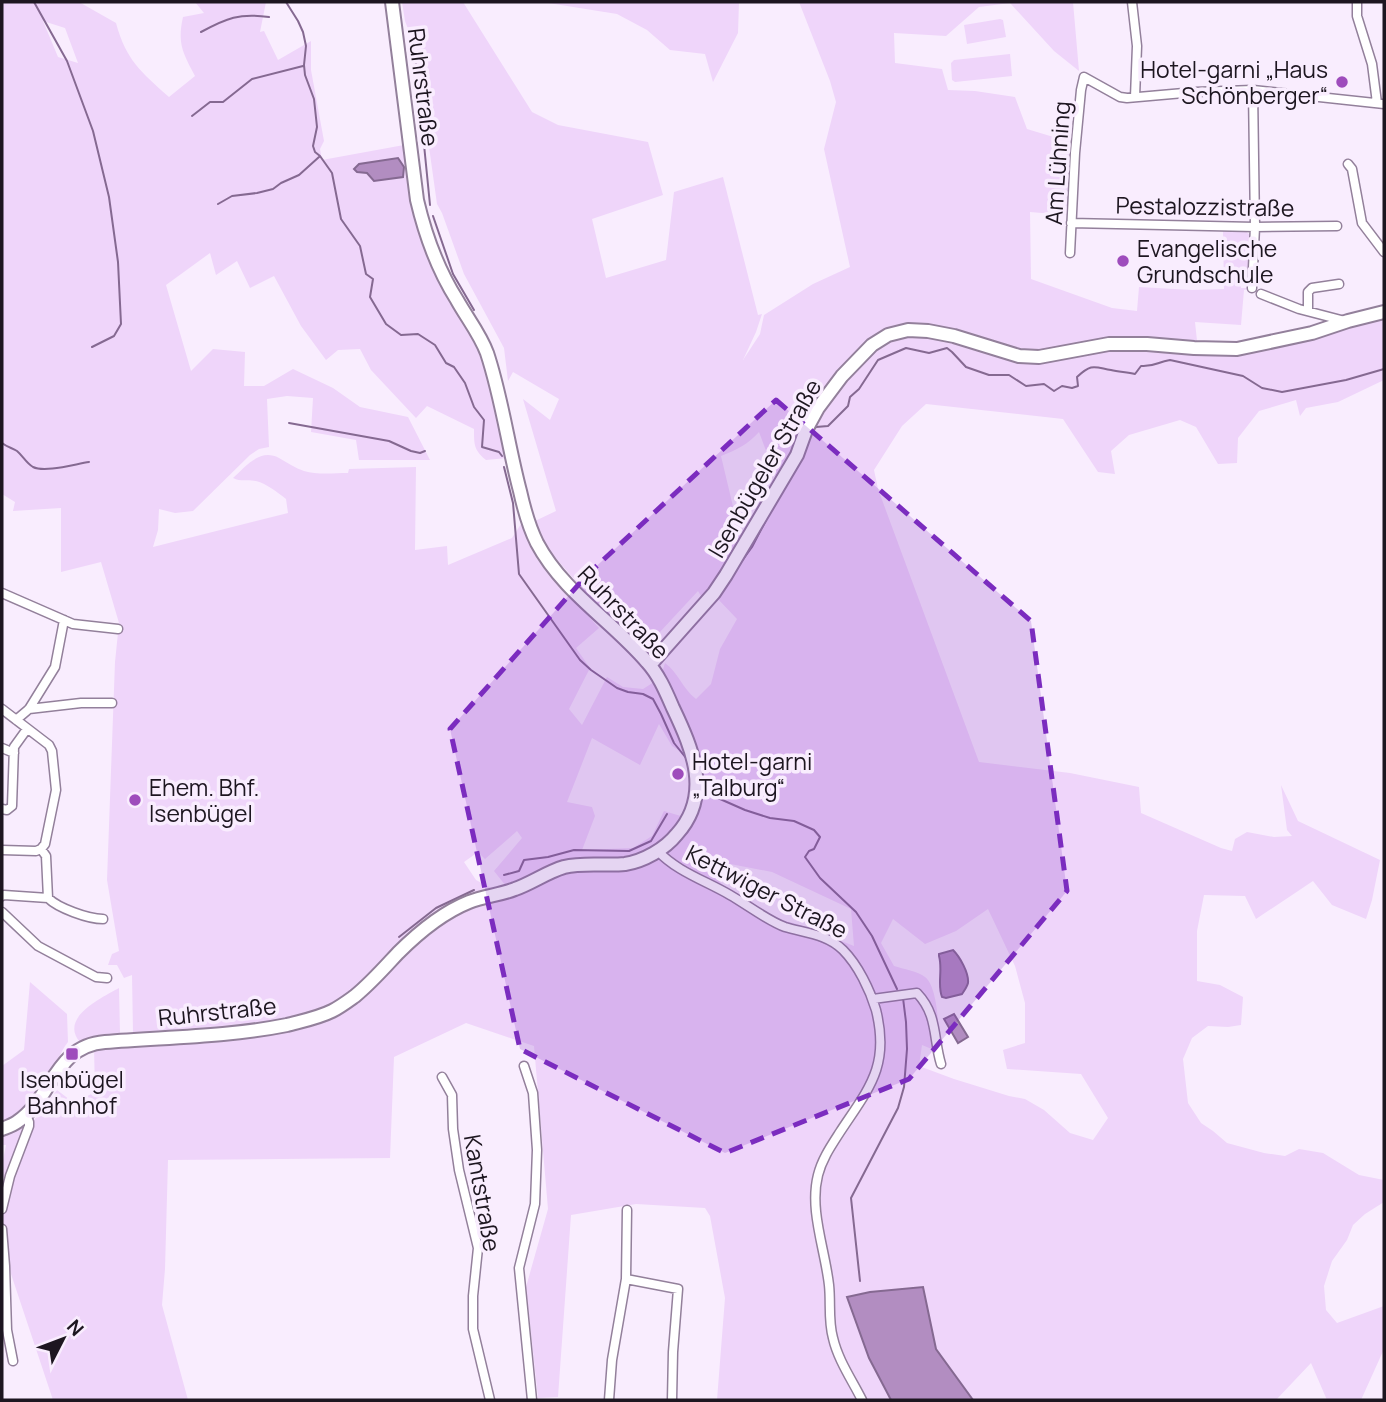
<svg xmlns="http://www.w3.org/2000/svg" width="1386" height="1402" viewBox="0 0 1386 1402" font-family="Manrope,sans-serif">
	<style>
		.green { fill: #efd5fa; fill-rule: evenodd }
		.water { fill: #b28dc1; stroke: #856991; stroke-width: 2 }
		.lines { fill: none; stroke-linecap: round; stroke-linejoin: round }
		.stream { stroke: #856991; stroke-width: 2 }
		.street-casing { stroke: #93809b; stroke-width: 11 }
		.secondary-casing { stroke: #93809b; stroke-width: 16 }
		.street { stroke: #fff; stroke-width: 8 }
		.secondary { stroke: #fff; stroke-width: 12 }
		.marked { fill: #7b2cbf; fill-opacity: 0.2; stroke: #7b2cbf; stroke-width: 5; stroke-dasharray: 14 9; stroke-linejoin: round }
		.poi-dot { fill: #9e4cbc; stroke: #f9edfe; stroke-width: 2.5 }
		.labels { text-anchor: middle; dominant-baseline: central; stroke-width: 7; stroke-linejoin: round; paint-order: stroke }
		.poi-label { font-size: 23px; fill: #1d1620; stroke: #f9edfe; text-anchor: start }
		.street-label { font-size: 23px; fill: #1d1620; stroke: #f9edfe }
	</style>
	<rect width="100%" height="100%" fill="#f9edfe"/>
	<path class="green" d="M2 2H79L116 23C126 60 141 72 169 97L195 76C183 53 177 44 183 17L204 13 195 2H266L260 32 264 31 278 60 311 41V70L324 141 320 149 322 160 404 145 414 209 486 365 507 458 486 460C474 450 474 445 474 429L427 406 416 418 371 370 360 349 338 350 326 360 301 326 274 276 250 288 237 261 216 275 210 253 166 285 191 371 213 349 245 352 244 386H264L293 369 333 388 360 407 408 417 430 460H359L356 440 311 432 313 398 287 396 267 399 269 447 259 449 250 455 193 511 175 513 159 509 158 530 153 547 288 513 286 499C277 492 267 484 256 481 247 479 241 482 233 478 246 466 260 448 279 458 288 463 295 468 304 471 317 475 334 473 348 473L349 469 416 467 415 550 447 546 448 565 512 538 521 524 537 559 599 628 576 648 590 668 569 709 582 725 607 677 623 687 643 689 654 682 678 732 691 768 681 752 672 746 659 724 640 765 592 738 567 802 592 807 595 816 582 850 633 848 652 836 664 811 684 817C668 836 652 851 628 858L533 876 506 886 494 871 522 838 517 831 485 859 478 852 464 862 476 880 495 890 470 897 353 993 324 1011 256 1027 133 1033 132 975 124 978 117 965H108L112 954 119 951 107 880 115 662 119 623 101 562 61 572V508L13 511 15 502 2 494ZM43 21 65 28 78 63 58 57Z
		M402 2H463L532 112 558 125 648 142 663 195 592 219 606 278 666 260 674 192 723 177 758 315 762 314 756 332 743 360 760 334 764 315 813 284 850 267 824 149 836 102 830 81 799 2H1073L1079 71 1054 51 1010 3 979 7 946 36 894 33 895 63 942 69 948 90 975 91 1015 97 1027 129 1070 142 1066 215 1030 212 1031 279 1112 308 1137 311 1139 287 1192 290 1224 289 1223 231H1245L1249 234 1250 278 1249 282 1241 284V288H1252L1244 290 1241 325 1195 322 1198 350 1296 342 1384 314V380L1338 402 1306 408 1300 416 1296 400 1259 411 1238 438 1237 463 1218 464 1196 427 1180 420 1129 435 1111 451 1115 474 1098 472 1063 419 926 404 902 426 874 470 878 489 979 762 1070 773 1139 787 1141 813 1221 848 1232 851 1235 839 1247 832 1274 837 1292 836 1287 830 1281 785 1298 821 1380 860 1372 900 1366 919 1332 905 1313 881 1256 919 1245 896 1204 895 1197 931V981L1220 985 1243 997 1241 1025 1228 1027 1208 1026 1192 1038 1183 1059 1188 1103 1201 1123 1213 1131 1227 1143 1264 1153 1285 1156 1299 1149 1323 1153 1359 1175 1384 1180V1202L1365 1214 1353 1225 1347 1240 1332 1261 1324 1286 1326 1310 1337 1323 1384 1306V1349L1361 1400H1327L1311 1363 1276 1400H973L936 1349 922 1287 870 1292 847 1298 869 1358 891 1400H717L725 1298 710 1216 705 1208 636 1204 571 1215 558 1397 538 1398 526 1287 548 1209 534 1046 466 1023 394 1057 390 1158 168 1160 165 1269 162 1305 188 1400H53L2 1247V1215L23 1153 12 1180 2 1177V1165L6 1145H2V1066L24 1050 30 982 67 1014 68 1042C60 1052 58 1062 51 1072 42 1087 32 1100 20 1113L34 1120 57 1090 74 1103 95 1092 94 1047 256 1035 366 992 426 935 471 907 517 895 561 874 579 869H631L647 864 666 850 702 783 701 768 696 752 661 676 665 663C678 672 682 688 696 699L711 684 720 649 737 619 717 598 701 596 698 591 659 633 633 635 593 601 546 547 535 521 556 511 523 399 550 420 559 399 513 372 508 381 504 348 464 274 442 213 437 204 425 118 419 121 413 74V42L405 21ZM759 432 777 480 740 536 721 456C738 449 747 445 759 432ZM694 857 772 872 851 909 854 946 797 924 770 917 724 886ZM988 909 1015 966 1025 1003V1043L1003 1050 1007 1069 1081 1074 1108 1118 1093 1140 1070 1133 1044 1110 1025 1099 1009 1096 954 1079 919 1066 922 1045 939 1052C939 1035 939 988 925 977 918 971 903 969 894 966L881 943 893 919 925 944 956 931Z
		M542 2H739L738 33 713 82 705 54 670 50 647 30 617 14Z
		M1000 19 1003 20 1006 37 967 44 964 25Z
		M1010 54 1012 76 955 82 952 80 951 63 954 60Z
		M119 988 120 1033 80 1042C59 1018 101 998 119 988Z"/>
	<path class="water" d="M398 158 404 167 403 177 374 181 367 173 357 172 354 169 359 164Z
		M953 950C960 957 969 973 968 983 967 987 964 991 962 994L946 998 942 997C937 984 943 970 939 956V954Z
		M954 1014 968 1037 958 1043 944 1019Z
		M923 1287 936 1349 973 1400H891L869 1358 847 1297 870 1292Z"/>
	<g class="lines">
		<path class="stream" d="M34 2 67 61 93 131 109 197 118 262 121 324 114 336 92 347
			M286 2 298 21 303 32 306 46 304 65 305 75 314 99 317 127 313 146 315 152 320 156 332 173 341 219 360 246 366 274 373 279 370 297 386 324 401 335 418 334 435 345 446 363 454 367 465 383 474 407 484 420 482 447 499 452 502 456
			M201 32C227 18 239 13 269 17
			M414 44 430 205
			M192 116 210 102H223L252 79 303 66
			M218 204 232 196 257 193 273 189 281 183 299 175 319 157
			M433 216 453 274 474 310
			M289 423 389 441 411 451 420 453 425 451
			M810 434 816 427 828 426 848 406 850 397 859 389 878 360 906 348 929 353 947 348 952 352 966 367 989 375H1009L1026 386 1044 384 1054 391 1062 386 1072 388 1078 386 1077 377C1092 363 1094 367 1111 370 1119 372 1127 372 1135 374L1141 366C1155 367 1157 362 1170 360L1243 376 1262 388 1282 392 1346 380 1384 369
			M2 443C7 447 12 448 17 451 23 456 26 463 33 467 45 473 75 464 89 462
			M504 467 513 503 519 574 580 660 591 670 617 688 628 692 643 694 653 699 661 714 674 743 686 758
			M736 569 752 547 766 520
			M708 791 711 795 745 810 770 818 794 821 814 830 820 837 814 849 809 851 805 857 820 878 856 912 872 936 897 989
			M504 875 519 871 524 860 548 857 574 850 629 851 651 841 667 814
			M399 937 436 908 474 890
			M860 1281 851 1198 898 1108 904 1087 907 1049 906 1022 903 998"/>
		<defs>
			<path id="street" d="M1132 2 1137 46 1135 97
				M1357 2V16L1372 64 1377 103
				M1348 164 1352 169 1362 223 1384 252
				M1071 223 1255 227 1337 226
				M1070 253 1075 153 1081 90 1084 77 1120 97 1127 98 1195 92 1253 90 1384 104
				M1252 288 1255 227 1253 90
				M1261 294 1299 309 1345 321
				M1308 311V292L1312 288 1339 284
				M2 593 73 624 118 629
				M2 709 49 745 52 751 56 790 45 844 41 849 36 851 2 850
				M29 709 81 703H112
				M16 720 29 709 55 667 64 620
				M2 748 14 753
				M2 809 7 810 12 806 14 747 27 729
				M41 849 46 856 48 898
				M658 851C676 871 706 881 730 895 746 904 768 921 785 927 805 933 827 934 843 950 858 965 870 990 876 1010 890 1066 869 1088 840 1132 831 1146 822 1159 818 1175 809 1210 825 1249 829 1285 831 1303 828 1320 833 1338 838 1360 852 1380 862 1400
				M2 896 4 895 48 898C58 908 88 919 103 919
				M2 912 38 946 96 977 107 978
				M873 999 917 993C938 1015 933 1038 941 1064
				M524 1066 533 1093 537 1150 535 1204 519 1268 532 1400
				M442 1077 452 1095 453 1129 459 1170 478 1248 473 1296V1329L490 1400
				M2 1209 10 1176 29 1126V1122L26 1115
				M2 1229 5 1266 7 1330 13 1361
				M626 1279 678 1289 673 1352 672 1400
				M609 1400 612 1360 626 1279 627 1210"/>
			<path id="secondary" d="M650 665 714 593 726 575 797 455 806 430 818 408 842 376 872 345 888 335 908 330 928 331 954 336 1019 356 1039 357 1109 344H1147L1194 348 1237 349 1312 333 1348 321 1384 312
				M2 1129C7 1127 13 1125 17 1122 53 1098 54 1046 105 1042 166 1037 227 1037 287 1025 302 1021 318 1018 332 1011 340 1007 348 1001 355 996 371 983 384 968 398 953 417 934 444 912 469 902 484 896 500 895 515 889 532 883 547 872 564 867 584 862 605 866 625 864 644 861 665 849 677 834 712 795 693 750 673 708 666 692 659 675 647 662 612 621 563 592 537 543 529 527 524 509 520 491 508 446 502 398 487 353 480 334 467 318 457 300 438 270 425 234 417 200L392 2"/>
		</defs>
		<use href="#street" class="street-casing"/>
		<use href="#secondary" class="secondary-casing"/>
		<use href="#street" class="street"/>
		<use href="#secondary" class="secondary"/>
	</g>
	<path class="marked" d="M776 400 1031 621 1067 891 909 1079 725 1153 520 1049 450 729 588 574Z"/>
	<g class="poi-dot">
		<circle cx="1342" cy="82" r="7"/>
		<circle cx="1123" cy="261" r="7"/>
		<circle cx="678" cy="774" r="7"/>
		<circle cx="135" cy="800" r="7"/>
		<rect x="65" y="1047" width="14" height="14" rx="3.5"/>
	</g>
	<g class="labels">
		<g class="poi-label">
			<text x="1328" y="69" text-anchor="end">Hotel-garni „Haus<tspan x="1328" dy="26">Schönberger“</tspan></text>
			<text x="1137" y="248">Evangelische<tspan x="1137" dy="26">Grundschule</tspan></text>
			<text x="692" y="761">Hotel-garni<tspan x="692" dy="26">„Talburg“</tspan></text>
			<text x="149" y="787">Ehem. Bhf.<tspan x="149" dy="26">Isenbügel</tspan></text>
			<text x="72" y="1079" text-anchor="middle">Isenbügel<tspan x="72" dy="26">Bahnhof</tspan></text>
		</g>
		<g class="street-label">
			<text transform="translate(424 87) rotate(83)">Ruhrstraße</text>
			<text transform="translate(1057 163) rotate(-86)">Am Lühning</text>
			<text transform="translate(1205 206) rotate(1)">Pestalozzistraße</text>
			<text transform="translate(764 468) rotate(-60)">Isenbügeler Straße</text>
			<text transform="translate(624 612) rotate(46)">Ruhrstraße</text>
			<text transform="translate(767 891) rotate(27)">Kettwiger Straße</text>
			<text transform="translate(217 1011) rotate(-6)">Ruhrstraße</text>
			<text transform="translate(483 1193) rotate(80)">Kantstraße</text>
		</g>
	</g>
	<rect width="1386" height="1402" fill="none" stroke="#1d1620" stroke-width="7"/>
	<g transform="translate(63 1339) rotate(48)" stroke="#f9edfe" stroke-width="5" paint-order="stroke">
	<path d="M0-5L12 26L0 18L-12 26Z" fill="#1d1620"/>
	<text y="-10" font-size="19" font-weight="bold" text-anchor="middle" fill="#1d1620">N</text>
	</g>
</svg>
